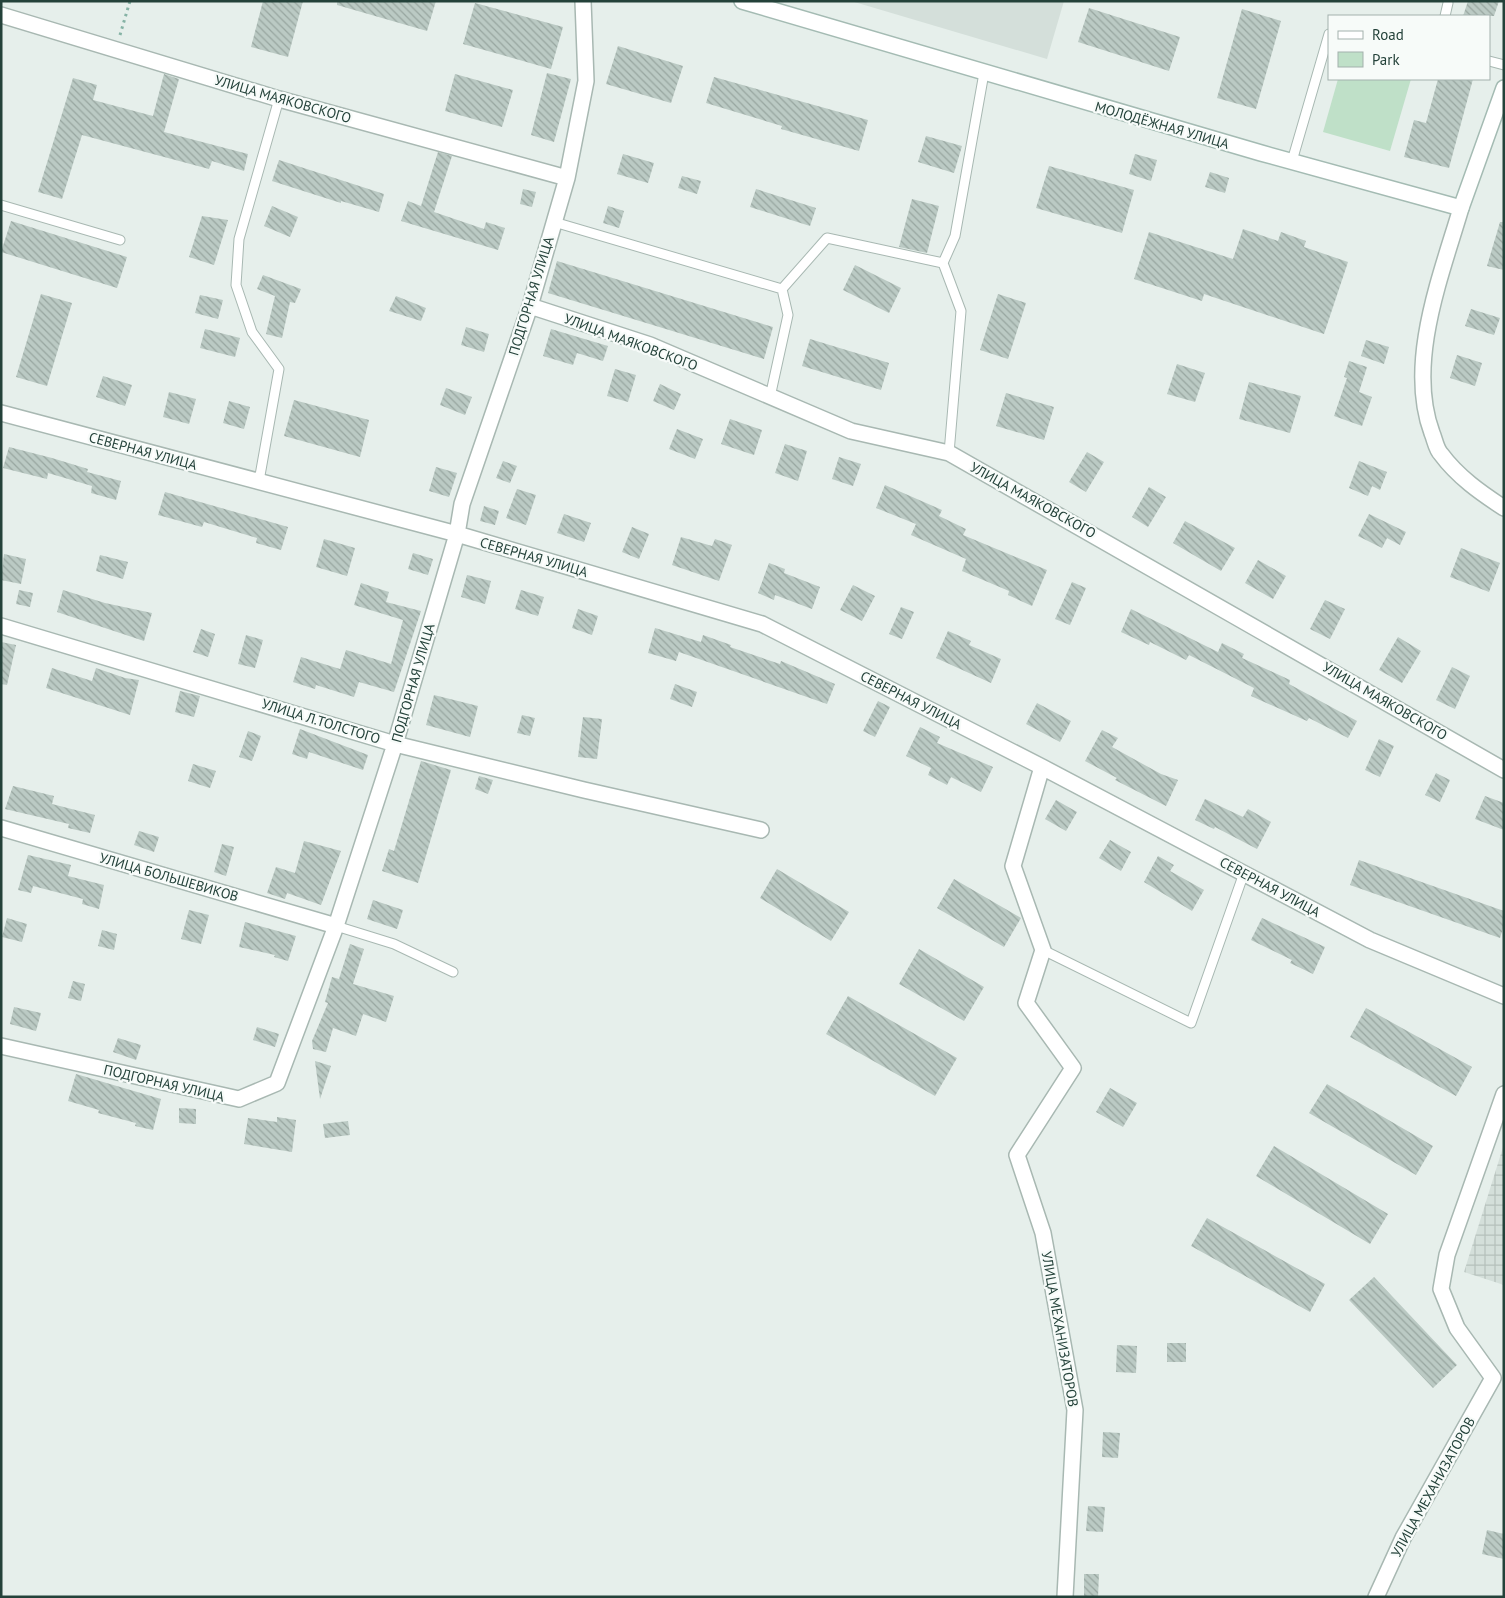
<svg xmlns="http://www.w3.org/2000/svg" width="1505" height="1598" viewBox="0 0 1505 1598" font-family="'PT Sans',sans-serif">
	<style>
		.built { fill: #d4dfda }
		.industrial { fill: url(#industrial-grid) }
		.green { fill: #bfe0c8 }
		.building { fill: url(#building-back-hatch) }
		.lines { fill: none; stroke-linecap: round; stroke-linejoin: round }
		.lane-casing { stroke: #a8b8b2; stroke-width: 11 }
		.street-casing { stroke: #a8b8b2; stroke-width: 18 }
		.secondary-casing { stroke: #a4bbb3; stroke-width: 18 }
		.path { stroke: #86b3a5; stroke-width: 3; stroke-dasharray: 2.5 4; stroke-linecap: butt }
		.lane { stroke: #fff; stroke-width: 9 }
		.street { stroke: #fff; stroke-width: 15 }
		.secondary { stroke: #fff; stroke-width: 15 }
		.labels { text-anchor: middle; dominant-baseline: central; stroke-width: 4.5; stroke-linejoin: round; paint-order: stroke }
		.street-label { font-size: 14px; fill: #24423a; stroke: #f7fbf9 }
	</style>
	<defs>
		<pattern id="industrial-grid" width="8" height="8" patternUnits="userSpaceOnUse" patternTransform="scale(1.25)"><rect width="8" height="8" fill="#d4dfda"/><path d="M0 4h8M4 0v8" fill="none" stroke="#b6c1bc"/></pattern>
		<pattern id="building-back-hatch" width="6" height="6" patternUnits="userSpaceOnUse" patternTransform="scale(1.25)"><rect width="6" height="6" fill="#bbcac4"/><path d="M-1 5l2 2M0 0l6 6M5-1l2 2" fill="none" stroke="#98a6a0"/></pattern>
	</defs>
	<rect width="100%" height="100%" fill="#e6efeb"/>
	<path class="built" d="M851 1H1064L1047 59Z"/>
	<path class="industrial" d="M1504 1144V1285L1464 1272Z"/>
	<path class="green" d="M1338 79H1411L1390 151 1323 132Z"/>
	<path class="building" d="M263 1H303L288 57 251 47Z
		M337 1H436L427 31 337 5Z
		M1468 1H1499L1494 16H1463Z
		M475 3 563 27 551 69 463 44Z
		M1089 8 1180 37 1169 71 1078 42Z
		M1242 9 1281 21 1256 109 1217 98Z
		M618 46 683 66 671 103 606 84Z
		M547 73 571 79 554 142 531 135Z
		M164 74 179 79 164 132 248 154 244 171 212 161 209 169 82 135 62 199 38 192 73 78 97 85 93 100 153 116Z
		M455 74 513 90 502 127 445 111Z
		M714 77 868 120 859 151 781 129 782 126 706 103Z
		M1438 79H1473L1449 168 1404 157 1414 120 1426 123Z
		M926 136 962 146 954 173 918 162Z
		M438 152 452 156 434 212 484 229 486 222 505 228 498 250 401 221 408 201 421 206Z
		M623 154 654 163 648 183 617 174Z
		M1135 154 1157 160 1151 181 1129 174Z
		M279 160 384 194 379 212 341 201V203L272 181Z
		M1049 166 1134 190 1122 233 1036 208Z
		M1210 172 1229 178 1225 193 1205 187Z
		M682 176 701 181 697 194 678 188Z
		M523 189 536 192 532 207 520 204Z
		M756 189 816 208 810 226 750 207Z
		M912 199 939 206 927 253 899 247Z
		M272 206 298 217 290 237 264 226Z
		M608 206 624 211 619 228 603 223Z
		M202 216 228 220 214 265 189 257Z
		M11 221 127 257 117 288 1 252Z
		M1500 222H1504V270L1487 266Z
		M1243 229 1278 241 1281 232 1306 241 1304 247 1348 262 1324 334 1204 294 1202 301 1134 279 1149 232 1233 259Z
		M557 261 773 327 764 359 548 293Z
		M855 265 901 288 889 313 843 290Z
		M263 275 301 289 295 303 290 302 282 338 266 334 275 296 257 289Z
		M41 294 72 303 47 386 16 377Z
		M998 294 1026 303 1008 359 980 350Z
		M200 295 223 300 218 319 195 313Z
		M396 296 426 308 421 321 389 311Z
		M1471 309 1500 318 1494 335 1465 326Z
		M466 327 489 334 484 352 461 345Z
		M205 329 240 338 235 357 200 348Z
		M551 329 608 346 603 361 577 353 573 365 543 356Z
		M810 339 889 363 881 390 802 366Z
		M1366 340 1389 347 1384 364 1361 356Z
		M1457 355 1482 363 1475 386 1450 378Z
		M1349 361 1367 367 1359 392 1372 397 1362 426 1334 416 1347 378 1344 377Z
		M1177 364 1205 373 1195 402 1167 394Z
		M615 369 636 375 628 402 607 396Z
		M103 376 132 385 125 406 96 397Z
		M1249 382 1301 396 1290 433 1239 419Z
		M660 384 681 394 674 410 653 401Z
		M446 388 472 397 465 415 440 405Z
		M169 392 196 399 189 424 163 417Z
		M1006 393 1054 407 1044 440 996 426Z
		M294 400 369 420 360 457 284 436Z
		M229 401 250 407 244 429 223 423Z
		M730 419 762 430 754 455 721 444Z
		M677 429 703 439 695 459 669 449Z
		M785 444 807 451 798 481 775 473Z
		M9 447 52 458 88 469 87 472 121 481 116 500 91 493 92 486 48 473 47 479 3 468Z
		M1087 452 1104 462 1086 492 1069 482Z
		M839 457 861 464 853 486 832 479Z
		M503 461 517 466 510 483 496 478Z
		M1359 461 1387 472 1380 490 1372 486 1368 496 1349 488Z
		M436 467 457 473 449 497 429 491Z
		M885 485 942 510 939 516 966 529 963 535 1047 570 1032 606 1008 595 1009 591 962 571 966 559 911 535 916 524 876 508Z
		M1149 487 1166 497 1148 527 1132 517Z
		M517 489 536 495 526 525 506 518Z
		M165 492 288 527 281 550 256 543 257 538 204 522 202 527 158 515Z
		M484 506 499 511 495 525 480 521Z
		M564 514 591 523 584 542 557 533Z
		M1369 514 1406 532 1400 545 1387 538 1382 548 1358 536Z
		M1185 521 1235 548 1221 571 1173 543Z
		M632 527 649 534 639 559 622 552Z
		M681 537 712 546 715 539 732 545 719 581 672 565Z
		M324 539 355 548 347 576 316 567Z
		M1461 548 1500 563 1489 592 1450 577Z
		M413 553 433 559 428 575 408 569Z
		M4 554 26 559 21 584 1 580Z
		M100 555 128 562 123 579 96 571Z
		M1258 560 1286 576 1273 599 1245 583Z
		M769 563 785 569 784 573 820 587 812 609 775 595 774 600 758 593Z
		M467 575 491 581 485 604 461 597Z
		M1072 582 1086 588 1070 625 1055 619Z
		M361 583 389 592 386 602 421 611 394 692 359 682 354 697 316 685 315 689 293 682 301 657 340 669 346 650 391 664 403 620 354 605Z
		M853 585 875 596 862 621 840 610Z
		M19 590 33 593 30 607 16 604Z
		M63 590 105 603 152 613 144 641 57 612Z
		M521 590 544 597 538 616 515 609Z
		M1325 600 1345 609 1330 639 1310 629Z
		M901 607 914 612 902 639 889 634Z
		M578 609 598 616 592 635 572 628Z
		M1131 609 1218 652 1222 643 1244 654 1242 658 1290 680 1289 684 1357 721 1348 738 1309 718 1307 721 1251 696 1254 688 1189 655 1186 660 1150 642 1149 645 1121 632Z
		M655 628 701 642 703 635 731 645 730 647 780 664 781 661 835 684 827 704 679 652 676 661 648 653Z
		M201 629 215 634 208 657 193 652Z
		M948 631 971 641 969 645 1001 659 991 683 936 658Z
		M246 635 263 640 255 668 238 664Z
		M1398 637 1421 651 1402 683 1379 670Z
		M1 642 16 645 7 685 1 684Z
		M1452 667 1470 676 1455 709 1436 700Z
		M52 668 92 681 96 668 125 678 139 680 130 715 46 688Z
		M675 684 697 692 692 707 670 699Z
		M180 691 200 696 194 717 175 712Z
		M434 695 478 706 470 737 426 725Z
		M878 701 890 707 875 737 863 731Z
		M1037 703 1071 721 1060 742 1026 724Z
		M522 715 535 718 530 736 517 733Z
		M583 717 602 719 597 759 578 757Z
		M920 727 940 737 937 743 993 767 981 792 951 777 947 785 928 775 931 768 906 756Z
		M300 729 368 755 363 770 309 752 307 759 292 754Z
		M1102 730 1118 738 1112 747 1161 774 1178 780 1166 806 1115 780 1117 778 1085 761Z
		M248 731 261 736 252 761 239 757Z
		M1379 739 1394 746 1380 777 1365 770Z
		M421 761 451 770 418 883 382 871 389 849 394 851Z
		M193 764 216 771 210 788 188 781Z
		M1436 773 1450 780 1440 802 1425 795Z
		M479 776 493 780 488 794 475 789Z
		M13 786 54 796 52 804 95 815 90 833 68 828 69 824 5 809Z
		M1485 796 1504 803V830L1475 819Z
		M1205 799 1243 817 1248 809 1271 822 1257 849 1215 827 1214 829 1195 820Z
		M1056 800 1077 812 1066 831 1045 819Z
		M139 831 159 837 154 852 134 845Z
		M1110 840 1131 852 1121 871 1099 858Z
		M304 841 341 851 321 905 287 893 285 899 267 893 276 867 295 873Z
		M222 844 234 847 226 876 214 872Z
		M28 855 71 865 68 876 104 885 99 909 82 904 83 899 33 886 31 893 18 890Z
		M1158 856 1174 865 1170 871 1204 890 1192 911 1144 882Z
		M1359 860 1504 911V925L1500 938 1350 885Z
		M777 869 849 912 831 941 760 898Z
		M954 879 1021 918 1004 947 937 908Z
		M373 900 403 910 397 929 367 919Z
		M189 910 209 915 201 944 181 939Z
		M7 918 27 924 22 942 2 937Z
		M1262 918 1325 947 1313 974 1290 963 1292 960 1251 940Z
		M245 922 296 936 288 961 274 957 275 955 239 947Z
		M102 930 117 934 114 950 98 946Z
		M350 944 364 949 353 984 394 996 386 1022 363 1014 356 1036 333 1028 326 1052 313 1049 312 1041 328 1003 325 1002 332 977 339 979Z
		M919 949 984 987 964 1021 899 984Z
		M73 981 85 984 81 1001 68 998Z
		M848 996 957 1058 935 1096 826 1034Z
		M14 1007 41 1013 36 1031 10 1024Z
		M1366 1008 1472 1067 1456 1096 1350 1037Z
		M257 1027 279 1034 275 1047 253 1040Z
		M118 1038 141 1045 136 1060 113 1052Z
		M315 1061 331 1066 320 1099Z
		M76 1074 161 1099 153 1130 135 1126 136 1123 98 1113 99 1110 68 1101Z
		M1327 1084 1433 1146 1416 1175 1309 1113Z
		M1110 1088 1137 1103 1123 1127 1096 1112Z
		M179 1108 196 1109V1124L179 1123Z
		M277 1117 296 1120 292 1152 244 1144 248 1118 277 1122Z
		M348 1121 350 1135 325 1138 323 1124Z
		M1274 1146 1388 1214 1370 1244 1256 1176Z
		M1207 1218 1325 1284 1310 1312 1191 1246Z
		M1374 1277 1457 1365 1433 1388 1349 1300Z
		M1167 1343H1186V1362H1167Z
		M1117 1345 1137 1346 1136 1373 1116 1372Z
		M1103 1432 1120 1433 1118 1458 1102 1457Z
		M1088 1506 1105 1507 1103 1532 1086 1531Z
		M1487 1530 1504 1534V1559L1482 1554Z
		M1084 1574H1099L1098 1597H1084Z"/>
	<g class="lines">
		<defs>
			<path id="lane" d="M1445 16 1448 3
				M1489 61 1504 65
				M1292 161 1329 34
				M1 205 120 240
				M554 222 782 289 827 238 943 263
				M770 397 788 315 782 289
				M949 453 961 311 943 263 955 236 984 73
				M259 481 279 369 252 332 236 285 239 239 279 99
				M336 926 394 944 453 972
				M1043 950 1191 1023 1244 873"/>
			<path id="street" d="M1 15 279 99 567 178
				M1461 208C1441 276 1406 363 1432 433 1435 440 1436 449 1441 454 1458 477 1481 493 1504 508
				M530 306 650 345 851 431 949 453 1504 770
				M1 413 457 534 762 624 1042 767 1370 940 1504 996
				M1 626 395 744 584 790 761 830
				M1042 767 1013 866 1043 950 1026 1003 1073 1068 1017 1155 1043 1233 1075 1410 1065 1597
				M1 828 336 926
				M1 1046 239 1099 277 1083 336 926 395 744 457 534 462 504 530 306 567 178 586 81 583 1
				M1376 1597 1403 1538 1493 1378 1457 1328 1441 1289 1447 1255 1504 1094"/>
			<path id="secondary" d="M742 1 1261 153 1461 208 1504 88"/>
		</defs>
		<use href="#lane" class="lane-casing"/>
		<use href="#street" class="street-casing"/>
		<use href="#secondary" class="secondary-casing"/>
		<path class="path" d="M120 35 130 1"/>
		<use href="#lane" class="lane"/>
		<use href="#street" class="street"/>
		<use href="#secondary" class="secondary"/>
	</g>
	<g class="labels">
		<g class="street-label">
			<text transform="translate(283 99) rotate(16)">УЛИЦА МАЯКОВСКОГО</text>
			<text transform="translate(1162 125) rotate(16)">МОЛОДЁЖНАЯ УЛИЦА</text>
			<text transform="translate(531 296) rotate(-73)">ПОДГОРНАЯ УЛИЦА</text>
			<text transform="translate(631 342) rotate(20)">УЛИЦА МАЯКОВСКОГО</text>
			<text transform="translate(143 451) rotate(15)">СЕВЕРНАЯ УЛИЦА</text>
			<text transform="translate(1033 500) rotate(29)">УЛИЦА МАЯКОВСКОГО</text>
			<text transform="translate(534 557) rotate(16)">СЕВЕРНАЯ УЛИЦА</text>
			<text transform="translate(413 683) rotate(-74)">ПОДГОРНАЯ УЛИЦА</text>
			<text transform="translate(911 700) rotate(27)">СЕВЕРНАЯ УЛИЦА</text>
			<text transform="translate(1385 701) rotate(30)">УЛИЦА МАЯКОВСКОГО</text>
			<text transform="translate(321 721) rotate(17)">УЛИЦА Л.ТОЛСТОГО</text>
			<text transform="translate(169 877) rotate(16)">УЛИЦА БОЛЬШЕВИКОВ</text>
			<text transform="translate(1270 887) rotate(28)">СЕВЕРНАЯ УЛИЦА</text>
			<text transform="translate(164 1083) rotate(13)">ПОДГОРНАЯ УЛИЦА</text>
			<text transform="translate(1060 1329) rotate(80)">УЛИЦА МЕХАНИЗАТОРОВ</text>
			<text transform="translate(1433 1487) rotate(-61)">УЛИЦА МЕХАНИЗАТОРОВ</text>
		</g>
	</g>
	<rect width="1505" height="1598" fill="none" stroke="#24423a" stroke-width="5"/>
	<rect x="1328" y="15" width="162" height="65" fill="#f7fbf9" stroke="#a3b1ad"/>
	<rect x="1338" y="31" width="25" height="8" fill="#ffffff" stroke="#a3b1ad"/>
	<text x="1372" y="40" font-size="15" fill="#24423a">Road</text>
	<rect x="1338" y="52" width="25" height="15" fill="#bfe0c8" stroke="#a3b1ad"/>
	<text x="1372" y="65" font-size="15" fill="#24423a">Park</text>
</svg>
